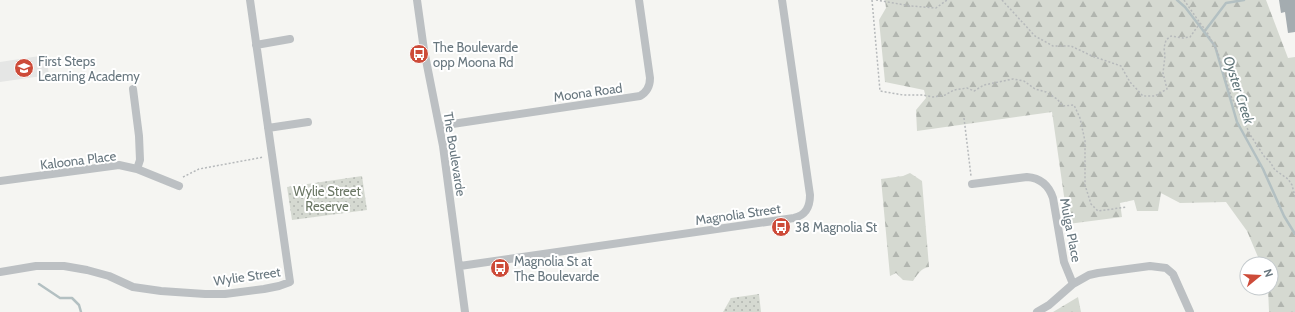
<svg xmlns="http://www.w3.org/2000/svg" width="1295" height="312" viewBox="0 0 1295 312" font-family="Cabin,sans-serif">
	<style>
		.built { fill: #e5e6e5 }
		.forest { fill: url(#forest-firs) }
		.park { fill: url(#park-dots) }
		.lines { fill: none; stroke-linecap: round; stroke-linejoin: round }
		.stream { stroke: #b3c0c2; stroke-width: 2.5 }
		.building { fill: #a4acb0 }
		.path { stroke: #b6b9bb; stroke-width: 1.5; stroke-dasharray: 2 2; stroke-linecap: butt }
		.street { stroke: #bcc0c3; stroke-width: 8 }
		.labels { text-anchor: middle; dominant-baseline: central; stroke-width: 4; stroke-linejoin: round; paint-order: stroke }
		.poi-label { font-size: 13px; fill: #68777f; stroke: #fff; text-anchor: start }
		.street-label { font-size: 13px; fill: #68777f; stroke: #fff }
		.park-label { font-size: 13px; fill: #6b7765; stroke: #fff }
		.water-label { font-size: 14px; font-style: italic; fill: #63787c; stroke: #fff }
	</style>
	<defs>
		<pattern id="forest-firs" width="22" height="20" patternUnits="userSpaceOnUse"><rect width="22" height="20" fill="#d5d9d1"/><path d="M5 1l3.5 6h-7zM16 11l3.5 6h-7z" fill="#b1b5af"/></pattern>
		<pattern id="park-dots" width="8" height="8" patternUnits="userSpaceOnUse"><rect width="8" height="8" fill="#d5d9d1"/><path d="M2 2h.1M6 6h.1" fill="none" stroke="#b1b5af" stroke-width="1.8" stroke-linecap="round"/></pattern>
	</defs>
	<rect width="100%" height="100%" fill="#f5f5f2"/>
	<path class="built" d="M46 55 49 75 0 82V62Z"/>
	<path class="forest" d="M885 0H1266L1288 58 1295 57V312H1269L1268 288H1271V264H1261L1247 231 1226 202 1180 203 1161 193 1158 211H1137L1134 200 1120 203 1122 217 1068 224 1052 112 917 131 916 110 926 98 924 90 885 82 879 20 886 8Z
		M910 173 922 181 929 267C921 268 917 275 913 281L903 280 896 273 890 276 881 179 903 176Z
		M1078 297 1081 312H1053Z"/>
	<path class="park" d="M362 176 367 210 292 220 287 187Z
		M759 294 761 312H723L731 298Z"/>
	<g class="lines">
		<path class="stream" d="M1177 0 1185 7 1215 46 1237 122 1263 169 1284 216 1295 234
			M1204 32 1226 3 1244 0
			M39 284 60 298H72L79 305 81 312"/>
	</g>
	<path class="building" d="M1279 0H1295V32L1288 33 1285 12 1281 13Z"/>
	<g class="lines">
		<path class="path" d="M872 0 880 91 903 95H923L933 97 945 95 954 90 967 88 974 91 984 85 1013 79 1024 81 1035 89 1046 92 1057 99 1063 106 1074 105 1080 118 1085 141V185L1091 204 1098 211 1127 207
			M876 0 911 6 936 8 947 0
			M1002 0 1035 36 1053 46H1071L1092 56 1121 66 1130 82 1143 96H1155L1167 89 1163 73 1165 56 1164 48 1166 40 1171 36 1183 38 1190 37 1200 23
			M1184 0 1200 23 1207 32 1218 53 1231 96 1251 136 1264 156 1270 162 1275 170 1288 179 1292 185 1295 197
			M964 118 971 176
			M183 177 199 169 264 157"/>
		<path class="street" d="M417 0 424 50 443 146 465 312
			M256 45 290 39
			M133 89 139 136 140 160 137 169
			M439 126 640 96C647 92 650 86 650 78L639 0
			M268 128 308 122
			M0 181 119 165 137 169 179 186
			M972 184 1027 177C1041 178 1049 186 1053 198L1064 262 1073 284
			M460 266 794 218C806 215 810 207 810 195L782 0
			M0 272 36 266H64L87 270 109 276 133 287 161 291 205 294H225L264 289 279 286 290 282 250 0
			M1037 312 1049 305 1073 284 1089 275 1098 273 1150 266 1166 268 1173 274 1190 312"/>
	</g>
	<defs>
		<symbol id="bus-disc" viewBox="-11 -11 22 22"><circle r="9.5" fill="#cd4b39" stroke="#fff"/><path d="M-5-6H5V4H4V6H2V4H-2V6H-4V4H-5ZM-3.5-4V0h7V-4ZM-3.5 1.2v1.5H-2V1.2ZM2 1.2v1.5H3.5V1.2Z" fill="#fff"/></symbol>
		<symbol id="school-disc" viewBox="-11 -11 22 22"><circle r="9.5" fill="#cd4b39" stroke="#fff"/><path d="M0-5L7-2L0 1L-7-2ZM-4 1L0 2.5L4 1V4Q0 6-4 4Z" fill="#fff"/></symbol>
	</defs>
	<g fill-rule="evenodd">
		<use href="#bus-disc" x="408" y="43" width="22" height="22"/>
		<use href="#school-disc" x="13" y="57" width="22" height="22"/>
		<use href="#bus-disc" x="770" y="216" width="22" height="22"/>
		<use href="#bus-disc" x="489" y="257" width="22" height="22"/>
	</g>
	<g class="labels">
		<g class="poi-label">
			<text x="433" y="47">The Boulevarde<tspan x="433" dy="15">opp Moona Rd</tspan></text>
			<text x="38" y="61">First Steps<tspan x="38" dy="15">Learning Academy</tspan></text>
			<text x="795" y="227">38 Magnolia St</text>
			<text x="514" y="261">Magnolia St at<tspan x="514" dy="15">The Boulevarde</tspan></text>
		</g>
		<g class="street-label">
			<text transform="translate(588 92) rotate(-8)">Moona Road</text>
			<text transform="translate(455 154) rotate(81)">The Boulevarde</text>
			<text transform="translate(78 160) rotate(-7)">Kaloona Place</text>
			<text transform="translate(738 214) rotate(-8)">Magnolia Street</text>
			<text transform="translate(1071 230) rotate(79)">Mulga Place</text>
			<text transform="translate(247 276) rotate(-8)">Wylie Street</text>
		</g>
		<g class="park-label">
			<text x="327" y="191">Wylie Street<tspan x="327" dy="15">Reserve</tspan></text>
		</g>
		<g class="water-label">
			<text transform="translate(1239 90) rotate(72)">Oyster Creek</text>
		</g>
	</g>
	<g transform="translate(1259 276) rotate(72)"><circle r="19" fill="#ffffff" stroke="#c3c9cc"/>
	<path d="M0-3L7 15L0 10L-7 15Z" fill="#cd4b39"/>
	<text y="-6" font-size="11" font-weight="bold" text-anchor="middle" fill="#68777f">N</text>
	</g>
</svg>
